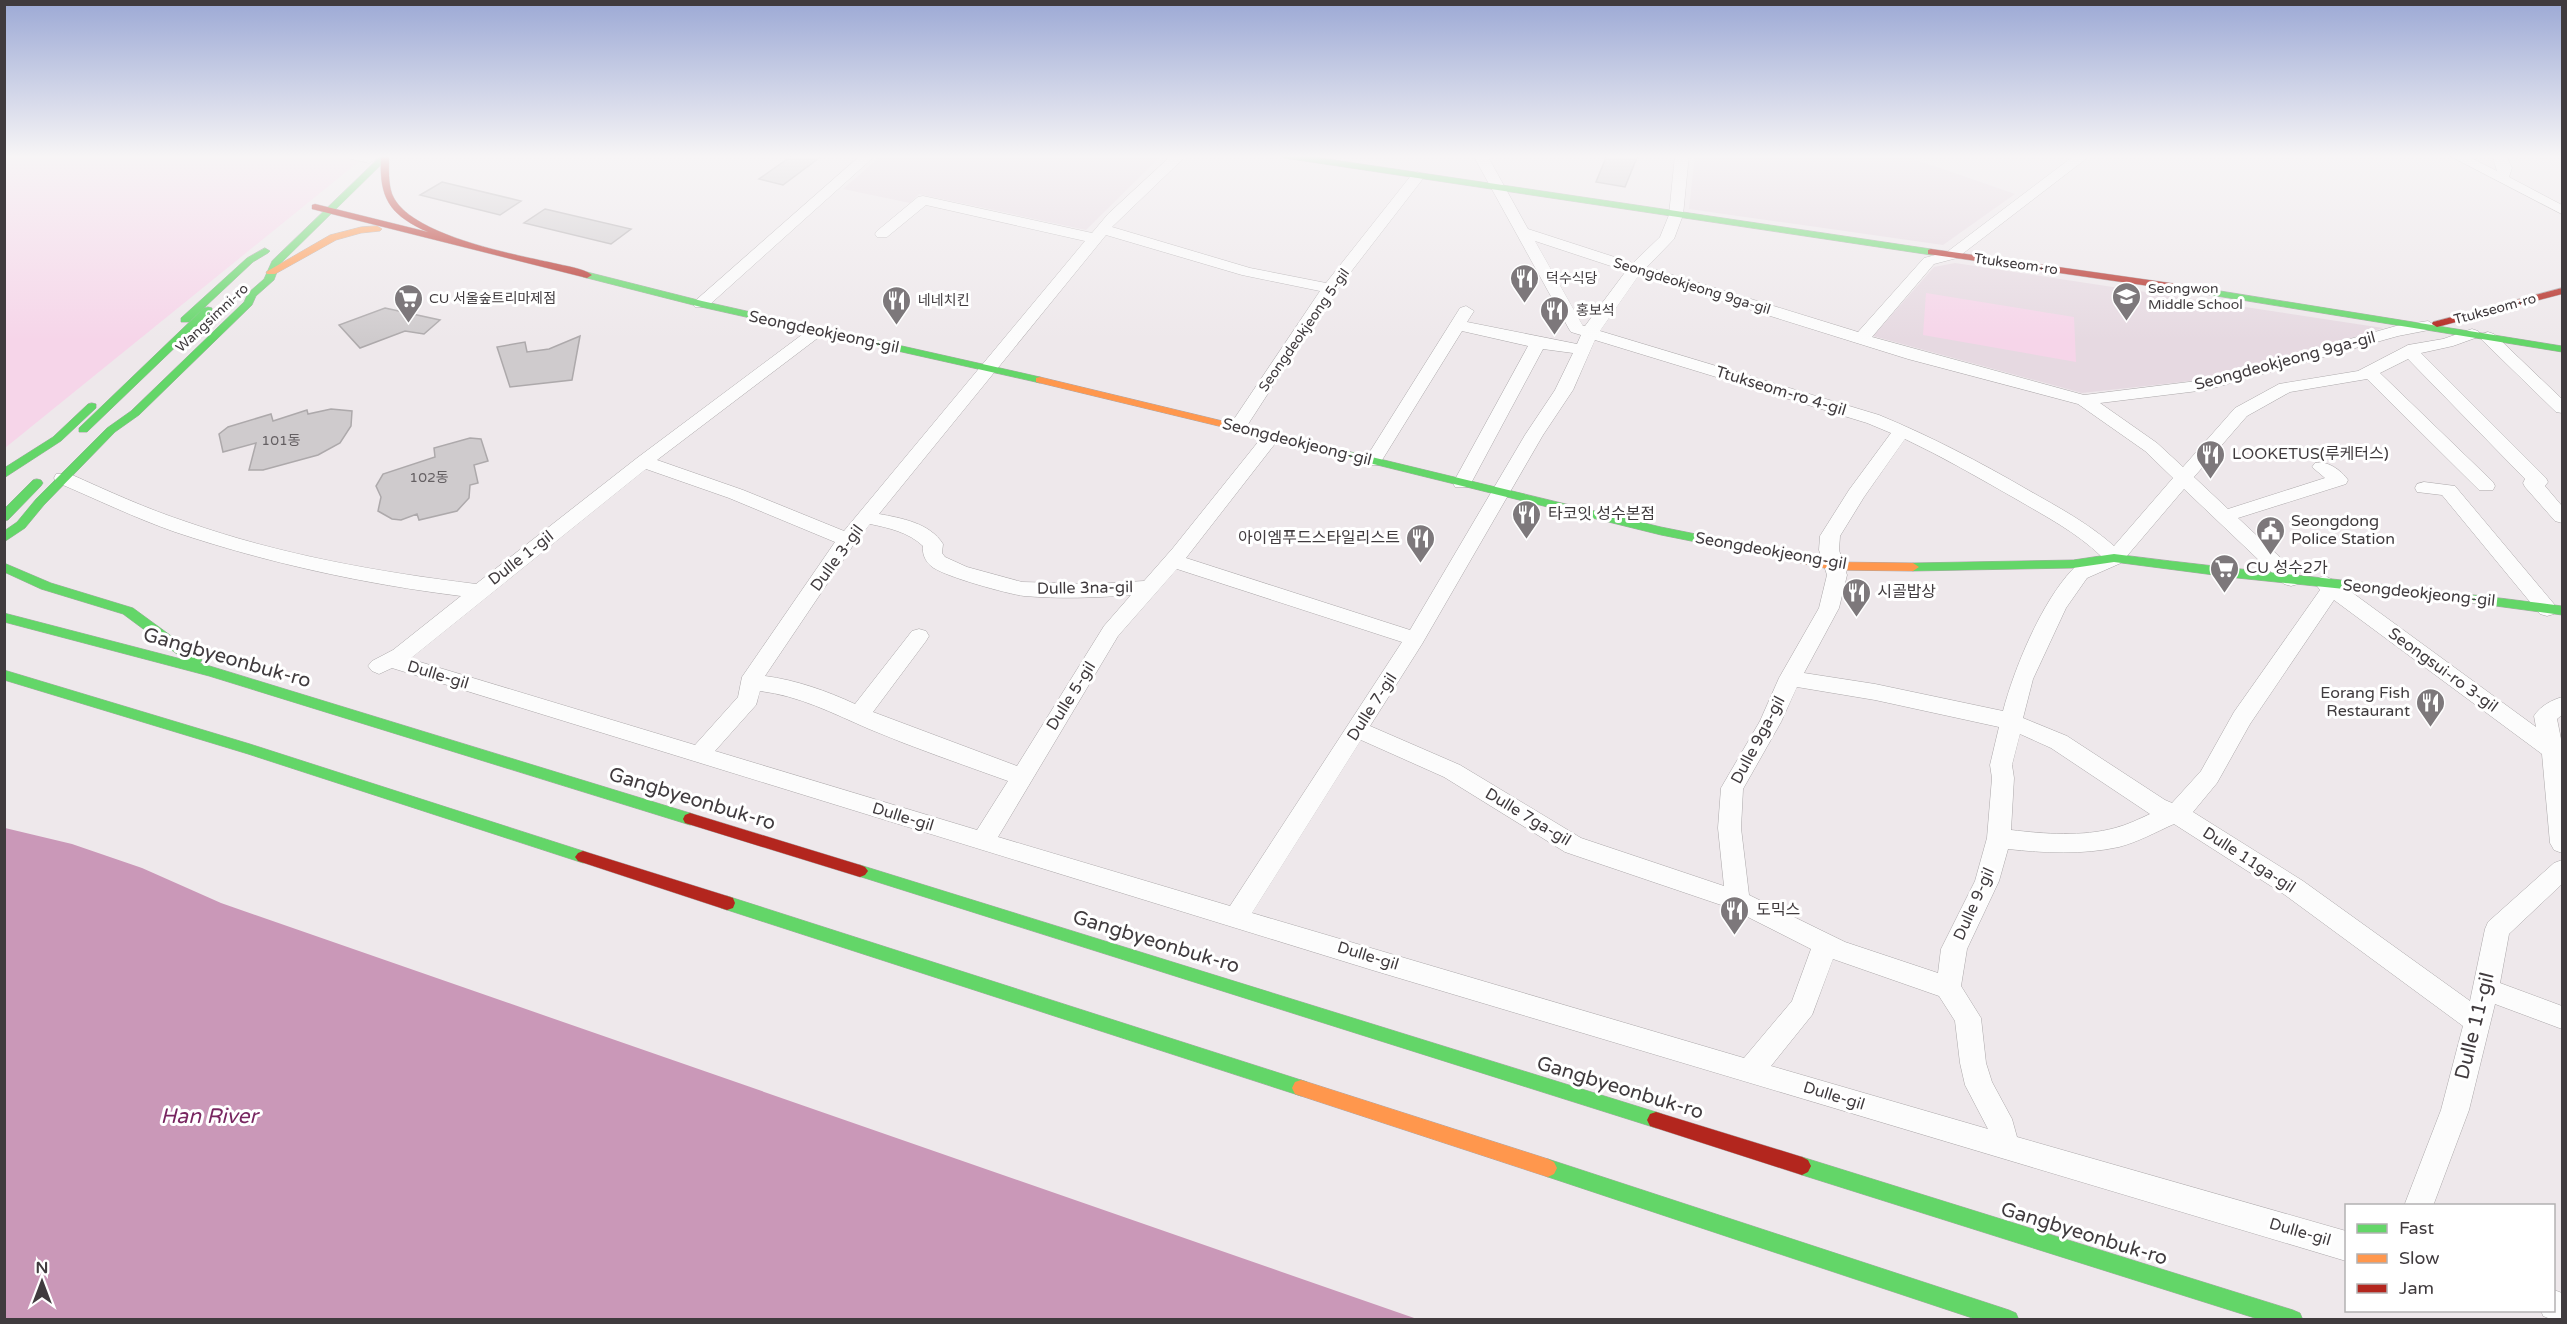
<svg xmlns="http://www.w3.org/2000/svg" width="2567" height="1324" viewBox="0 0 2567 1324" font-family="'Varela Round','Noto Sans KR',sans-serif">
	<style>
		.built { fill: #e6d9e1 }
		.green { fill: #f6d5e9 }
		.water { fill: #ca98b8 }
		.building { fill: #cfcbcd; stroke: #ada9ab; stroke-width: 1.5 }
		.lines { fill: none; stroke-linecap: round; stroke-linejoin: round }
		.street-casing { stroke: #aca8aa; stroke-width: 1 }
		.fast-casing { stroke: #aca8aa; stroke-width: 1 }
		.slow-casing { stroke: #aca8aa; stroke-width: 1 }
		.jam-casing { stroke: #aca8aa; stroke-width: 1 }
		.street { fill: #fcfcfc; fill-rule: evenodd }
		.fast { fill: #63d668; fill-rule: evenodd }
		.slow { fill: #ff974d; fill-rule: evenodd }
		.jam { fill: #b3261e; fill-rule: evenodd }
		.labels { text-anchor: middle; dominant-baseline: central; stroke-width: 6; stroke-linejoin: round; paint-order: stroke }
		.far-street-label { font-size: 14px; fill: #403b3e; stroke: #fff }
		.far-poi-label { font-size: 14px; fill: #403b3e; stroke: #fff; text-anchor: start }
		.number-label { font-size: 14px; fill: #645f62 }
		.street-label { font-size: 16px; fill: #403b3e; stroke: #fff }
		.poi-label { font-size: 16px; fill: #403b3e; stroke: #fff; text-anchor: start }
		.near-street-label { font-size: 20px; fill: #403b3e; stroke: #fff }
		.near-water-label { font-size: 21px; font-style: italic; fill: #782660; stroke: #fff }
	</style>
	<rect width="100%" height="100%" fill="#eee8eb"/>
	<path class="built" d="M882 155H1162L1086 230 919 194 910 203 843 189Z
		M1695 155H1918L1914 159 2015 194 1943 245 1689 209Z
		M1955 263 2383 328 2243 372 2182 382 2082 393 1873 336 1934 267Z"/>
	<path class="green" d="M5 155H367L5 448Z
		M1926 293 2074 317 2076 362 1923 335Z"/>
	<path class="water" d="M5 828 72 844 142 868 221 903 1417 1319H5Z"/>
	<path class="building" d="M793 155H823L783 185 759 179Z
		M1607 155H1638L1625 187 1596 182Z
		M442 182 521 201 500 215 420 195Z
		M545 209 631 229 611 244 524 223Z
		M385 308 440 320 424 334 405 331 360 348 339 325Z
		M580 336 572 380 510 387 497 347 525 342 527 352 549 349Z
		M331 409 352 411 351 426 340 443 318 455 263 470H249L256 443 223 452 219 434 228 427 271 414 273 421 307 410 308 414Z
		M470 438 481 439 488 461 474 465 478 483 470 485 469 498 457 511 419 520 417 514 401 520 392 519 378 511 381 497 376 486 383 474 435 457 434 448Z"/>
	<g class="lines">
		<defs>
			<path id="street" d="M345 155H369L376 159 369 163 347 158Z
				M861 155H876L707 307H695L693 304 695 301Z
				M1172 155H1187L1112 227 1250 268 1326 283 1413 173 1418 172 1425 176 1326 304 1243 432H1231L1228 428 1320 291 1242 275 1106 235 879 514C901 518 930 523 943 544L942 553 945 557 967 567 1022 582 1095 584 1144 581 1173 548 1266 432H1278L1281 436 1186 558 1410 630 1525 435 1555 390 1573 353 1543 349 1469 487H1455L1453 483 1528 346 1462 331 1379 465H1367L1364 461 1460 308 1466 306 1474 311 1467 322 1577 344 1581 335 1571 332 1569 329 1473 155H1487L1528 229 1633 263 1660 237 1669 215 1675 155H1689L1683 215 1674 239 1647 267 1858 332 1924 258 1947 252 2075 155H2091L1957 258 1934 264 1872 337 2084 395 2205 380 2396 326 2428 321 2436 326 2434 329 2398 336 2206 390 2100 403 2157 443 2183 467 2235 408 2279 384 2358 371 2408 345 2443 339 2472 329 2478 331 2480 334 2478 337 2453 346 2421 353 2546 478 2548 482 2545 486 2562 506V523L2555 521 2525 487 2523 483 2525 479 2408 359 2380 373 2493 482 2495 486 2493 490H2479L2367 379 2290 392 2247 416 2194 477 2228 509 2325 478 2312 467 2315 463C2327 460 2341 470 2348 480L2346 484 2238 518 2298 574 2301 579 2298 584 2291 586 2284 584 2184 489 2121 563 2087 578 2066 608 2033 679 2023 718 2067 736 2165 800 2172 803 2201 771 2234 712 2320 590 2315 583 2318 578 2325 576 2339 583 2536 727 2534 716C2540 706 2552 700 2562 697V715L2557 719 2562 744V853L2554 850 2550 843 2542 754 2334 600 2250 724 2217 783 2193 812 2303 881 2470 1001 2485 929 2488 922 2554 863 2562 860V884L2509 934 2500 983 2562 1006V1029L2495 1004 2469 1110 2433 1206H2404L2441 1110 2463 1026 2285 895 2174 824C2156 832 2138 842 2119 847 2082 855 2044 853 2008 849L1999 881 1967 949 1961 986 1981 1018 1986 1063 1992 1082 2012 1119 2017 1137 2346 1231V1261L1372 970 392 668 379 674 372 671 368 666 372 661 393 650 461 596C364 584 268 563 175 532 135 518 96 499 56 482L54 478 56 474H70C108 491 147 509 187 522 281 555 378 572 476 584L637 458 811 328 817 326 825 331 823 334 657 460 743 490 844 531 1085 241 926 205 887 237H877L875 234 877 231 918 197 923 196 1092 233 1108 214ZM1535 241 1626 271 1585 326H1583ZM1639 275 1908 359 2078 404 2145 451 2173 478 2114 546C2088 523 2058 507 2028 490 1980 462 1930 436 1879 415L1600 331ZM1595 340 1867 423 1891 433 1849 490 1820 536 1819 550 1827 575 1819 608 1779 678 1760 721 1721 788 1718 828 1724 886 1581 838 1460 765 1370 726 1422 644 1543 435 1573 390ZM1905 439C1943 457 1979 478 2016 499 2045 516 2076 532 2101 556 2092 560 2078 563 2072 570 2041 603 2014 669 2003 711L1875 684 1804 673 1839 608 1847 575 1839 550 1840 536 1864 497ZM646 469 729 498 835 542 742 677 738 697 695 745 410 659ZM870 524C889 528 908 532 923 546 922 553 925 561 931 566 942 576 1008 594 1024 596 1059 599 1096 598 1131 595L1104 626 1017 766 873 712 926 641 929 636 926 631 919 629 912 631 855 704C827 691 796 680 765 676L854 544ZM1177 569 1402 642 1230 906 998 837 1118 636ZM1797 687 1875 700 1999 727 1990 765 1992 778 1987 838 1975 881 1941 949 1938 973 1845 942 1749 895 1741 828 1743 789 1781 722ZM760 691C800 696 832 713 869 729 914 748 961 764 1008 781L977 830 715 751 756 705ZM2020 734 2051 748 2150 814C2139 819 2127 825 2115 828 2082 837 2045 834 2011 830L2014 778 2012 765ZM1361 740 1444 777 1565 852 1730 908 1811 949 1792 1001 1744 1058 1252 913ZM1833 959 1939 996 1955 1021 1960 1063 1965 1085 1988 1129 1771 1066 1812 1015Z
				M2448 155H2465L2497 171 2492 155H2506L2512 168 2509 177 2562 205V214Z
				M2488 332 2494 334 2562 399V413L2556 412 2482 340 2480 337 2482 334Z
				M2424 482 2455 486 2554 604 2557 609 2554 614 2547 616 2540 614 2442 495 2417 492 2415 488 2417 484Z
				M2554 1290 2562 1293V1320H2553L2543 1316 2541 1310H2554Z"/>
			<path id="fast" d="M382 155H391L280 264 274 280 256 296 252 305 139 415 115 432 44 505 25 528 4 542V531L17 522 36 499 107 428 131 411 244 302 248 293 264 279 272 261Z
				M1280 155H1301L1931 249 1936 252 1931 255 1284 158Z
				M265 248 270 251 268 253 253 262 189 322H181V318L247 258Z
				M587 272 702 301 1040 377 1045 380 1040 383 701 307 583 277V273Z
				M2177 284 2562 346V352L2173 289V285Z
				M208 307 212 308V312L87 432H79V428L204 308Z
				M92 403 96 404V408L61 441 4 478V468L53 437 88 404Z
				M1235 424 1661 527 1716 538 1722 542 1716 546 1661 535 1231 429V425Z
				M37 479 41 480 43 483 41 486 8 520 4 521V509L33 480Z
				M2114 554C2263 573 2413 586 2562 606V615L2451 600 2237 578 2114 562 2073 568 1913 571 1907 567 1913 563 2073 560Z
				M4 563 51 583 133 608 200 657 202 660 200 663 690 813 695 815 697 819 695 823 690 825 209 676 4 622V613L185 660 123 614 41 589 4 572Z
				M4 670 250 744 583 851 588 853 591 857 588 861 583 863 248 754 4 680Z
				M860 865 1656 1112 1662 1114 1665 1120 1662 1126 1656 1128 855 875 852 871 855 867Z
				M727 896 1301 1080 1307 1082 1310 1088 1307 1094 1301 1096 721 908 719 903 721 898Z
				M1802 1157 2293 1310 2300 1313 2303 1320H2261L1802 1175 1796 1172 1793 1166 1796 1160Z
				M1548 1159 2009 1310 2016 1313 2019 1320H1978L1548 1177 1542 1174 1539 1168 1542 1162Z"/>
			<path id="slow" d="M377 226 382 229 380 231 361 233 336 240 275 274H267L266 272 330 235 361 227Z
				M1040 377 1235 424 1241 427 1235 430 1036 382V378Z
				M1716 538 1834 562 1913 563 1919 567 1913 571 1834 570 1712 545 1710 542Z
				M1301 1080 1548 1159 1554 1162 1557 1168 1554 1174 1548 1177 1301 1096 1295 1094 1292 1088 1295 1082Z"/>
			<path id="jam" d="M383 155 389 157C389 169 388 182 392 194 408 235 513 254 553 263 565 266 583 268 592 275L587 278 312 209V205L315 204 428 232C390 215 379 199 381 157Z
				M1931 249 2177 284 2182 287 2177 290 1928 254V250Z
				M2562 288V294L2437 327 2432 324 2433 322Z
				M690 813 860 865 865 867 868 871 865 875 860 877 685 823 683 819 685 815Z
				M583 851 727 896 733 898 735 903 733 908 727 910 578 861 575 857 578 853Z
				M1656 1112 1802 1157 1808 1160 1811 1166 1808 1172 1802 1175 1656 1128 1650 1126 1647 1120 1650 1114Z"/>
		</defs>
		<use href="#street" class="street-casing"/>
		<use href="#fast" class="fast-casing"/>
		<use href="#slow" class="slow-casing"/>
		<use href="#jam" class="jam-casing"/>
		<use href="#street" class="street"/>
		<use href="#fast" class="fast"/>
		<use href="#slow" class="slow"/>
		<use href="#jam" class="jam"/>
	</g>
	<linearGradient id="sky" x2="0" y2="1"><stop stop-color="#9ca9d5"/><stop offset="0.46" stop-color="#f7f5f6"/><stop offset="1" stop-color="#f7f5f6" stop-opacity="0"/></linearGradient>
	<rect width="2567" height="340" fill="url(#sky)"/>
	<defs>
		<symbol id="restaurant-pin" viewBox="-11 -11 22 30"><path d="M0 17L-7.5 6A9.5 9.5 0 1 1 7.5 6Z" fill="#7d787b" stroke="#fff"/><path d="M-5-6h1v4h1v-4h1v4h1v-4h1v5L-1.5 .5V6h-2V.5L-5-1ZM5-6V6H3V1.5H1.5Q1.5-4 5-6Z" fill="#fff"/></symbol>
		<symbol id="school-pin" viewBox="-11 -11 22 30"><path d="M0 17L-7.5 6A9.5 9.5 0 1 1 7.5 6Z" fill="#7d787b" stroke="#fff"/><path d="M0-5L7-2L0 1L-7-2ZM-4 1L0 2.5L4 1V4Q0 6-4 4Z" fill="#fff"/></symbol>
		<symbol id="supermarket-pin" viewBox="-11 -11 22 30"><path d="M0 17L-7.5 6A9.5 9.5 0 1 1 7.5 6Z" fill="#7d787b" stroke="#fff"/><path d="M-6-5.5h2.5l.6 2H6L4.5 2H-2.5L-4.4-4H-6ZM-1.5 3.2a1.3 1.3 0 1 0 .1 0ZM3 3.2a1.3 1.3 0 1 0 .1 0Z" fill="#fff"/></symbol>
		<symbol id="civic-pin" viewBox="-11 -11 22 30"><path d="M0 17L-7.5 6A9.5 9.5 0 1 1 7.5 6Z" fill="#7d787b" stroke="#fff"/><path d="M-.6-6.5H3V-4.5H.6V-3L4-1V1h2V6H-6V1h2V-1L-.6-3ZM-1.2 2.5V6h2.4V2.5Z" fill="#fff"/></symbol>
	</defs>
	<g fill-rule="evenodd">
		<use href="#restaurant-pin" x="1508" y="262" width="33" height="45"/>
		<use href="#school-pin" x="2110" y="280" width="33" height="45"/>
		<use href="#supermarket-pin" x="392" y="282" width="33" height="45"/>
		<use href="#restaurant-pin" x="880" y="284" width="33" height="45"/>
		<use href="#restaurant-pin" x="1538" y="294" width="33" height="45"/>
		<use href="#restaurant-pin" x="2194" y="438" width="33" height="45"/>
		<use href="#restaurant-pin" x="1510" y="498" width="33" height="45"/>
		<use href="#civic-pin" x="2254" y="514" width="33" height="45"/>
		<use href="#restaurant-pin" x="1404" y="522" width="33" height="45"/>
		<use href="#supermarket-pin" x="2208" y="552" width="33" height="45"/>
		<use href="#restaurant-pin" x="1840" y="576" width="33" height="45"/>
		<use href="#restaurant-pin" x="2414" y="686" width="33" height="45"/>
		<use href="#restaurant-pin" x="1718" y="894" width="33" height="45"/>
	</g>
	<g class="labels">
		<g class="far-street-label">
			<text transform="translate(2016 264) rotate(8)">Ttukseom-ro</text>
			<text transform="translate(1692 286) rotate(17)">Seongdeokjeong 9ga-gil</text>
			<text transform="translate(2495 309) rotate(-15)">Ttukseom-ro</text>
			<text transform="translate(212 318) rotate(-43)">Wangsimni-ro</text>
			<text transform="translate(1304 330) rotate(-55)">Seongdeokjeong 5-gil</text>
		</g>
		<g class="far-poi-label">
			<text x="1546" y="278">덕수식당</text>
			<text x="2148" y="288">Seongwon<tspan x="2148" dy="16">Middle School</tspan></text>
			<text x="429" y="298">CU 서울숲트리마제점</text>
			<text x="918" y="300">네네치킨</text>
			<text x="1576" y="310">홍보석</text>
		</g>
		<g class="number-label">
			<text x="281" y="440">101동</text>
			<text x="429" y="477">102동</text>
		</g>
		<g class="street-label">
			<text transform="translate(824 332) rotate(12)">Seongdeokjeong-gil</text>
			<text transform="translate(2285 361) rotate(-15)">Seongdeokjeong 9ga-gil</text>
			<text transform="translate(1781 391) rotate(17)">Ttukseom-ro 4-gil</text>
			<text transform="translate(1297 442) rotate(14)">Seongdeokjeong-gil</text>
			<text transform="translate(1771 551) rotate(10)">Seongdeokjeong-gil</text>
			<text transform="translate(521 558) rotate(-38)">Dulle 1-gil</text>
			<text transform="translate(837 558) rotate(-54)">Dulle 3-gil</text>
			<text transform="translate(1085 588) rotate(-1)">Dulle 3na-gil</text>
			<text transform="translate(2419 593) rotate(6)">Seongdeokjeong-gil</text>
			<text transform="translate(2443 670) rotate(36)">Seongsui-ro 3-gil</text>
			<text transform="translate(438 675) rotate(17)">Dulle-gil</text>
			<text transform="translate(1071 696) rotate(-58)">Dulle 5-gil</text>
			<text transform="translate(1372 707) rotate(-57)">Dulle 7-gil</text>
			<text transform="translate(1758 740) rotate(-62)">Dulle 9ga-gil</text>
			<text transform="translate(903 817) rotate(17)">Dulle-gil</text>
			<text transform="translate(1528 817) rotate(31)">Dulle 7ga-gil</text>
			<text transform="translate(2249 860) rotate(33)">Dulle 11ga-gil</text>
			<text transform="translate(1974 904) rotate(-66)">Dulle 9-gil</text>
			<text transform="translate(1368 956) rotate(17)">Dulle-gil</text>
			<text transform="translate(1834 1096) rotate(17)">Dulle-gil</text>
			<text transform="translate(2300 1232) rotate(16)">Dulle-gil</text>
		</g>
		<g class="poi-label">
			<text x="2232" y="454">LOOKETUS(루케터스)</text>
			<text x="1548" y="514">타코잇 성수본점</text>
			<text x="2291" y="521">Seongdong<tspan x="2291" dy="18">Police Station</tspan></text>
			<text x="1400" y="538" text-anchor="end">아이엠푸드스타일리스트</text>
			<text x="2246" y="568">CU 성수2가</text>
			<text x="1877" y="592">시골밥상</text>
			<text x="2410" y="693" text-anchor="end">Eorang Fish<tspan x="2410" dy="18">Restaurant</tspan></text>
			<text x="1756" y="910">도믹스</text>
		</g>
		<g class="near-street-label">
			<text transform="translate(227 658) rotate(16)">Gangbyeonbuk-ro</text>
			<text transform="translate(692 799) rotate(17)">Gangbyeonbuk-ro</text>
			<text transform="translate(1156 942) rotate(17)">Gangbyeonbuk-ro</text>
			<text transform="translate(2475 1026) rotate(-76)">Dulle 11-gil</text>
			<text transform="translate(1620 1088) rotate(17)">Gangbyeonbuk-ro</text>
			<text transform="translate(2084 1234) rotate(17)">Gangbyeonbuk-ro</text>
		</g>
		<g class="near-water-label">
			<text x="209" y="1116">Han River</text>
		</g>
	</g>
	<rect width="2567" height="1324" fill="none" stroke="#403b3e" stroke-width="12"/>
	<rect x="2345" y="1204" width="210" height="108" fill="#ffffff" stroke="#b3b1b2" stroke-width="1.5"/>
	<rect x="2357" y="1224" width="30" height="9" fill="#63d668" stroke="#b3b1b2" stroke-width="1.5"/>
	<text x="2399" y="1234" font-size="18" fill="#403b3e">Fast</text>
	<rect x="2357" y="1254" width="30" height="9" fill="#ff974d" stroke="#b3b1b2" stroke-width="1.5"/>
	<text x="2399" y="1264" font-size="18" fill="#403b3e">Slow</text>
	<rect x="2357" y="1284" width="30" height="9" fill="#b3261e" stroke="#b3b1b2" stroke-width="1.5"/>
	<text x="2399" y="1294" font-size="18" fill="#403b3e">Jam</text>
	<g transform="translate(42 1282)" stroke="#ffffff" stroke-width="4.5" paint-order="stroke">
	<path d="M0-4.5L10 22L0 15L-10 22Z" fill="#403b3e"/>
	<text y="-9" font-size="16" font-weight="bold" text-anchor="middle" fill="#403b3e">N</text>
	</g>
</svg>
